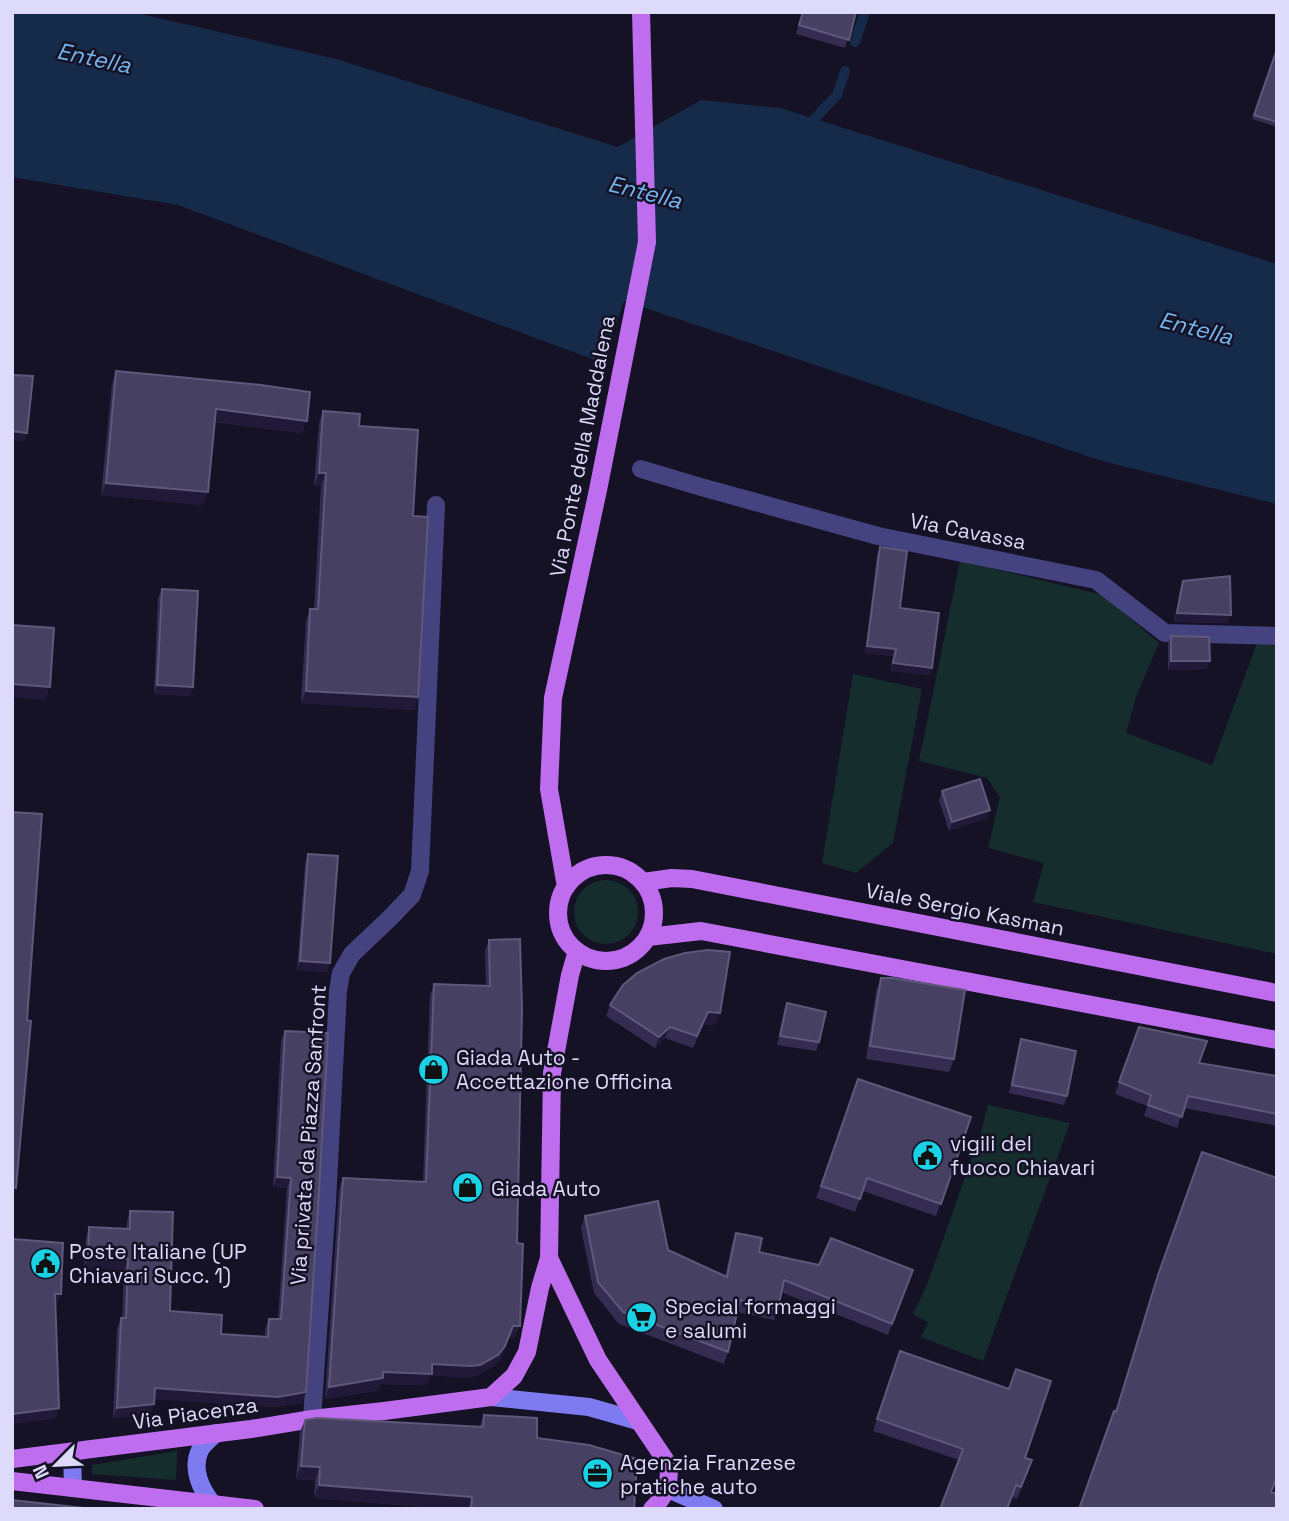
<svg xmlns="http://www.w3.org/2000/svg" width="1289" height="1521" viewBox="0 0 1289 1521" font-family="'Space Grotesk',sans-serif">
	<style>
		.green { fill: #152e2d }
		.water { fill: #162a4a }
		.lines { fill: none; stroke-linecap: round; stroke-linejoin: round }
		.stream { stroke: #162a4a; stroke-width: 10 }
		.street { stroke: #44427f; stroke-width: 18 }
		.secondary { stroke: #7e7bf1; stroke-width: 18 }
		.primary { stroke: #be6def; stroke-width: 18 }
		.wall { fill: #342d51 }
		.shaded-wall { fill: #201a38 }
		.building { fill: #464063; stroke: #5e587b; stroke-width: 2 }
		.labels { text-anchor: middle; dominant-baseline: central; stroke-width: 5; stroke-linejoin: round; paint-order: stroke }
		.street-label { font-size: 21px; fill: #dddafb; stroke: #151225 }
		.poi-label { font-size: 21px; fill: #dddafb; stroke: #151225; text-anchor: start }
		.water-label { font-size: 23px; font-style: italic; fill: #73b6f0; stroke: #151225 }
	</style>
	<rect width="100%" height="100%" fill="#151225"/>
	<path class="green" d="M960 561 1103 595 1159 643 1136 697 1126 733 1212 765 1257 643 1277 646V954L1033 902 1044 863 988 848 1000 797 987 778 919 761Z
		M853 674 922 689 893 843 856 873 822 863Z
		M574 912a32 32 0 1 1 64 0a32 32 0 1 1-64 0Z
		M988 1105 1070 1123 983 1361 921 1337 928 1322 913 1314 928 1282 980 1135Z
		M177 1451 176 1480 92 1474V1465Z"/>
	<path class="water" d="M12 12H133L336 59 618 147 701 100 780 108 1277 264V504L1102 461 624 301 603 363 178 205 12 177Z"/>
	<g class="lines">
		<path class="stream" d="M855 42 865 12
			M806 128 837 95 845 71"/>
		<path class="street" d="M641 469 701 487 878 536 1096 580 1165 633 1277 636
			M312 1419 327 1202 338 991 341 973 352 954 390 918 412 895 420 871 436 505"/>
		<path class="secondary" d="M491 1397 589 1407 638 1421
			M72 1453 73 1488
			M668 1489 714 1509
			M213 1504C201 1490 191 1469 200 1450 203 1444 211 1438 216 1433"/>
		<path class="primary" d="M558 913a48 48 0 1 1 96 0a48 48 0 1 1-96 0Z
			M643 882 672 878 692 879 1277 993
			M566 887 549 789 553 698 598 490 647 242 641 12
			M648 937 701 931 1277 1040
			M549 1258 598 1360 668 1464C671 1483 666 1496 652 1509
			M12 1459 251 1429 312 1419 384 1411 491 1397 514 1376 527 1352 540 1288 549 1258 552 1073 570 975 577 951
			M12 1481 255 1509"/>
	</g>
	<path class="wall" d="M802 12H856L845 48 796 34Z
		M1277 48V127L1252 119Z
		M116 371 302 433 215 422 203 505 101 495 112 384Z
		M323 411 359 426 413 516 418 697 414 710 301 703 306 621 310 609H314L321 486H314L319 424Z
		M880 547 900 608 932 668 929 675 890 671 893 656 865 653 877 555Z
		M1183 581 1231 615 1227 623 1174 622 1180 590Z
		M162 589 193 687 190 696 154 694 158 598Z
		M1171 636 1210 661 1206 669 1168 670V644Z
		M942 791 987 818 949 831 939 800Z
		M308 854 330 963 327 972 297 970 305 863Z
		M489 940 517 1243 515 1338H509L501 1358 494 1366 476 1376 466 1378 431 1375 427 1385 381 1384 379 1390 325 1399 339 1190 343 1178 423 1182 430 995 434 984 486 986 485 951Z
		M881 978 954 1059 949 1072 866 1059 876 991Z
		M787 1003 819 1042 816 1051 777 1045 784 1011Z
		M610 1005 720 1013 715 1025 704 1024 693 1048 665 1038 655 1048 606 1016Z
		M1139 1027 1199 1063 1277 1076V1126L1184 1108 1177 1128 1144 1116 1147 1106 1115 1094Z
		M285 1031 306 1392 302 1403 274 1407 154 1399V1404L150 1414 113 1418 117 1329 121 1318H122L124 1270 84 1268 86 1238 89 1227 126 1229 127 1221 130 1211 170 1311 221 1334 265 1337V1329L269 1319H278L287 1188 273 1187 281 1041Z
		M1021 1039 1067 1096 1064 1105 1009 1093 1018 1048Z
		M858 1079 971 1117 936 1216 863 1191 855 1212 816 1198Z
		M585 1216 668 1250 725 1276 732 1244 736 1233 759 1252 819 1265 913 1270 888 1335 781 1292 778 1309 774 1320 737 1312 728 1352 724 1364 619 1324 594 1293 581 1228Z
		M900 1351 1025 1458 1032 1460 1017 1499 1012 1497 959 1460 873 1431Z
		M484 1415 537 1438 634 1509H448L314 1498 315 1480 296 1479 300 1432 305 1420 479 1427Z"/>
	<path class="shaded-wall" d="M216 409 307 421 302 433 211 421Z
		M12 431 27 433 24 442 12 440Z
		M319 473H326L321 486H314Z
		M106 483 208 492 203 505 101 495Z
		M1177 613 1231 615 1227 623 1174 622Z
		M867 646 896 649 893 656 865 653Z
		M1171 661H1210L1206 669 1168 670Z
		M893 663 932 668 929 675 890 671Z
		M12 684 50 687 45 700 12 697Z
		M157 685 193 687 190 696 154 694Z
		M306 691 418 697 414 710 301 703Z
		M990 810 987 818 949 831 952 822Z
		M300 961 330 963 327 972 297 970Z
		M708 1012 720 1013 715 1025 704 1024 693 1048Z
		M670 1027 665 1038 655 1048 659 1037Z
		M277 1177 291 1178 287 1188 273 1187Z
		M12 1187 16 1188 12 1199Z
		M88 1258 128 1259 124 1270 84 1268Z
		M55 1294H61L57 1304 51 1305Z
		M513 1326H520L515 1338H509L501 1358 494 1366 476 1376 466 1378 431 1375 427 1385 381 1384 379 1390 325 1399 329 1387 383 1372 432 1364Z
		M155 1388 306 1392 302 1403 274 1407 151 1399Z
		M154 1404 150 1414 113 1418 117 1408Z
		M59 1408 55 1419 12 1424V1414Z
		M301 1466 320 1467 315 1480 296 1479Z
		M319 1485 472 1497 468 1509H448L314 1498Z"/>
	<path class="building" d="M803 12H856L849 40 799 25Z
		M1277 49V122L1254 115Z
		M116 371 261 385 310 392 307 421 216 409 208 492 106 483Z
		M12 375 33 376 27 433 12 431Z
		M323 411 360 414 359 426 418 430 413 516 428 517 418 697 306 691 310 609H318L326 473H319Z
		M880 547 907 551 900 608 939 613 932 668 893 663 896 649 867 646Z
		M1230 576 1231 615 1177 613 1183 581Z
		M162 589 198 591 193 687 157 685Z
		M12 625 54 628 50 687 12 684Z
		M1171 636 1209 637 1210 661H1171Z
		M980 779 990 810 952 822 942 791Z
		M12 812 42 814 27 1020 31 1021 16 1188 12 1187Z
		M308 854 338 856 330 963 300 961Z
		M520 939 522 1009 517 1243 523 1244 520 1326H513L505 1346 498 1355 480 1365 470 1366 432 1364V1374L383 1372V1378L329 1387 343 1178 426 1182 434 984 490 986 489 940Z
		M708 950 730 952 720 1013 708 1012 697 1036 670 1027 659 1037 610 1005 623 985 637 973 664 959 685 953Z
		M881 978H892L965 990 954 1059 870 1046Z
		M787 1003 826 1012 819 1042 780 1036Z
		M1139 1027 1207 1041 1199 1063 1277 1076V1114L1188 1096 1182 1117 1148 1105 1151 1095 1119 1082Z
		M285 1031 328 1033 319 1191 306 1392 278 1397 155 1388 154 1404 117 1408 121 1318H126L128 1259 88 1258 89 1227 130 1229V1211L173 1212 170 1311 222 1315 221 1334 268 1337 269 1319H281L291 1178 277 1177Z
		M1021 1039 1076 1051 1067 1096 1012 1085Z
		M858 1079 971 1117 941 1204 867 1178 860 1199 821 1186Z
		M1202 1152 1277 1178V1477L1271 1492 1277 1494V1509H1079L1114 1411 1116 1412 1158 1275Z
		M658 1201 668 1250 727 1277 736 1233 762 1238 759 1252 819 1265 831 1238 913 1270 892 1324 784 1280 778 1309 740 1300 728 1352 623 1312 598 1282 585 1216Z
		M12 1239 63 1243 61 1294H55L59 1408 12 1414Z
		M900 1351 1009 1389 1016 1369 1051 1381 1025 1458 1032 1460 1021 1487 1016 1485 1007 1509H940L963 1449 877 1419Z
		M484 1415 537 1418V1438L589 1445 637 1459 634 1509H471L472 1497 319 1485 320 1467 301 1466 305 1420 317 1418 483 1427Z
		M12 1500 93 1509H12Z"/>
	<defs>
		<symbol id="shop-disc" viewBox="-11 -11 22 22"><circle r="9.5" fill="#1ad2e6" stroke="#151225"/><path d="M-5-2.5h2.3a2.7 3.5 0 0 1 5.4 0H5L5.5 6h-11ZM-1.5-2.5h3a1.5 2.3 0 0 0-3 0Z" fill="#111"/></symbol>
		<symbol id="civic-disc" viewBox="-11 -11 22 22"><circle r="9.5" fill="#1ad2e6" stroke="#151225"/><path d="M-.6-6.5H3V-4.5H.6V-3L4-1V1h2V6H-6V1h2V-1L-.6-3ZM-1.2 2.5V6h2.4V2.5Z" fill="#111"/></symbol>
		<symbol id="supermarket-disc" viewBox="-11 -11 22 22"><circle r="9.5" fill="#1ad2e6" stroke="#151225"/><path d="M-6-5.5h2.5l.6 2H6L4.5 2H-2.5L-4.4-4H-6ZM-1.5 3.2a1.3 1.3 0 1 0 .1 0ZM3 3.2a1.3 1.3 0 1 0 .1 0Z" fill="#111"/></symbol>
		<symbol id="office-disc" viewBox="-11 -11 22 22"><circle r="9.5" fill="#1ad2e6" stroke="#151225"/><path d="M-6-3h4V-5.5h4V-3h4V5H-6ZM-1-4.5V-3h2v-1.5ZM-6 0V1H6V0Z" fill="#111"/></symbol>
	</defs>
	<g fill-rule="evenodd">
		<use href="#shop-disc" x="416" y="1052" width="35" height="35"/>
		<use href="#civic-disc" x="910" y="1138" width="35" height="35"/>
		<use href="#shop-disc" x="450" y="1170" width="35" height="35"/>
		<use href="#civic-disc" x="28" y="1246" width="35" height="35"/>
		<use href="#supermarket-disc" x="624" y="1300" width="35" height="35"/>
		<use href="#office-disc" x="580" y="1456" width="35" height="35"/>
	</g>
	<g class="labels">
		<g class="street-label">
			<text transform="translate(582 446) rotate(-79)">Via Ponte della Maddalena</text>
			<text transform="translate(968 531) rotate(11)">Via Cavassa</text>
			<text transform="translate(965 909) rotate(11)">Viale Sergio Kasman</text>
			<text transform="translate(308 1135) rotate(-86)">Via privata da Piazza Sanfront</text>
			<text transform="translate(195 1413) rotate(-8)">Via Piacenza</text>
		</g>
		<g class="poi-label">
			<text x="456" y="1057">Giada Auto -<tspan x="456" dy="24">Accettazione Officina</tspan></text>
			<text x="950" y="1143">vigili del<tspan x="950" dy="24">fuoco Chiavari</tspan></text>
			<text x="491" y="1188">Giada Auto</text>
			<text x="69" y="1251">Poste Italiane (UP<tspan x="69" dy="24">Chiavari Succ. 1)</tspan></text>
			<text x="665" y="1306">Special formaggi<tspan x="665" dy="24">e salumi</tspan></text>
			<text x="620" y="1462">Agenzia Franzese<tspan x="620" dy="24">pratiche auto</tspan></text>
		</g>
		<g class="water-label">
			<text transform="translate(94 58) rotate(12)">Entella</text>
			<text transform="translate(645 192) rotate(14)">Entella</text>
			<text transform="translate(1196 328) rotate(14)">Entella</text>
		</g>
	</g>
	<rect width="1289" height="1521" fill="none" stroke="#dddafb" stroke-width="28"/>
	<g transform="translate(56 1465) rotate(246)" stroke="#151225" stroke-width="5" paint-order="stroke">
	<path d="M0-5L12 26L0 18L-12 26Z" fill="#dddafb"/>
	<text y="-10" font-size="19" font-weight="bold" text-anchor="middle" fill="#dddafb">N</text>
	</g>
</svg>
